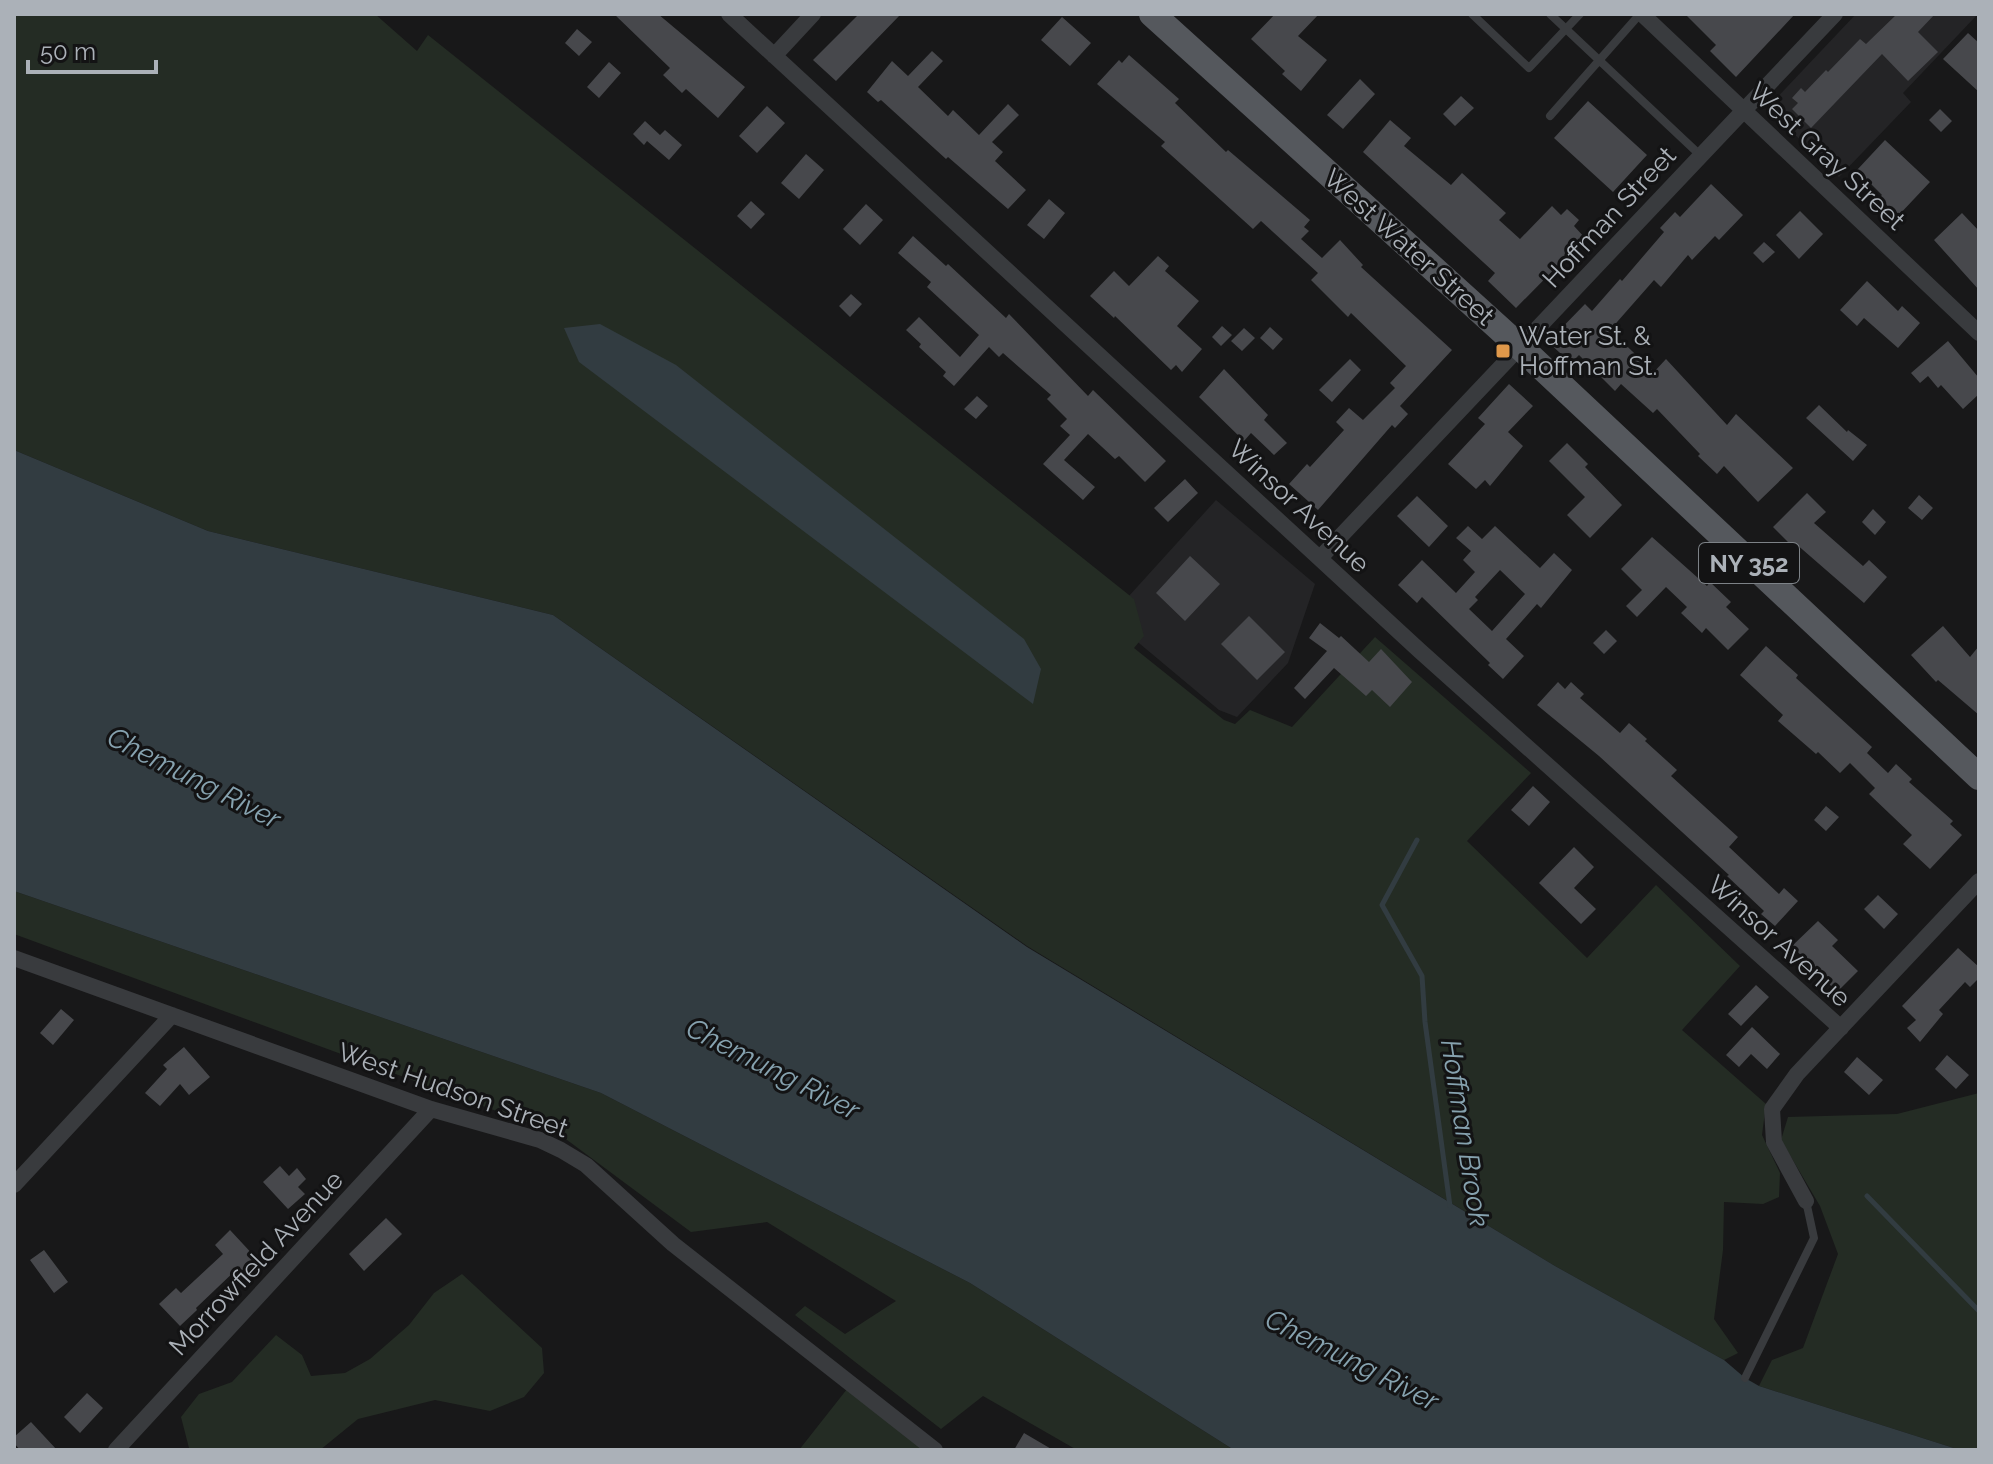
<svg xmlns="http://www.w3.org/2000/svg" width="1993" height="1464" viewBox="0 0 1993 1464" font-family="Raleway,sans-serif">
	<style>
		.built { fill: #242426 }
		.green { fill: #242c24 }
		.water { fill: #323c41 }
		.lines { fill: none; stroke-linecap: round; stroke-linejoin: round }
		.stream { stroke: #323c41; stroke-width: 5 }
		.building { fill: #47484c; fill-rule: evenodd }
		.lane { stroke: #393b3e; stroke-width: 8 }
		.street { stroke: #393b3e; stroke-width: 16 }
		.primary { stroke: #55585d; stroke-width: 26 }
		.poi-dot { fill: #df984a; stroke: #131314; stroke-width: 3 }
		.labels { text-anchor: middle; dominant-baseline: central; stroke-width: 6; stroke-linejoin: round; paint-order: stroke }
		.shield { fill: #131314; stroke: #7d8287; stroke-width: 2 }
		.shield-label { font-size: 24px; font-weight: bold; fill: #abb1b8 }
		.street-label { font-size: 26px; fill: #abb1b8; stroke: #131314 }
		.poi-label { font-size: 26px; fill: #abb1b8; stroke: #131314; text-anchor: start }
		.water-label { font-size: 28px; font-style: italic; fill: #86a2af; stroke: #131314 }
	</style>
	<rect width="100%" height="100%" fill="#181819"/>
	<path class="built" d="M1856 14 1977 15 1903 93 1911 102 1839 177 1767 108Z
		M1216 500 1315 584 1288 663 1237 717 1219 710 1109 618Z"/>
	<path class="green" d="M14 14H375L417 51 428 35 1134 599 1144 636 1134 648 1224 720 1235 724 1250 710 1292 727 1375 637 1531 773 1467 841 1587 958 1656 885 1740 966 1682 1030 1766 1104 1762 1135 1780 1173 1779 1197 1763 1204 1724 1202 1723 1250 1714 1319 1738 1353 1724 1360 1555 1266 1027 946 553 615 208 531 14 450Z
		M14 891 601 1093 970 1283 1234 1450H1077L983 1396 941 1429 795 1315 805 1306 845 1334 896 1301 767 1222 691 1232 559 1134 14 934Z
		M1979 1093V1450H1960L1759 1386 1772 1360 1803 1348 1838 1254 1820 1206 1781 1140 1788 1117 1897 1114Z
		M462 1274 542 1348 544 1373 524 1397 490 1411 435 1400 358 1419 320 1450 189 1448 181 1417 199 1394 232 1382 276 1335 302 1355 311 1376 345 1373 370 1359 409 1325 434 1293Z
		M851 1384 935 1450H799Z"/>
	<path class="water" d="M600 324 676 365 1024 639 1041 669 1033 704 579 362 564 328Z
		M14 450 208 531 553 615 1027 947 1555 1266 1724 1360 1745 1378 1759 1386 1960 1450H1234L970 1283 601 1093 14 891Z"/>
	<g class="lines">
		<path class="stream" d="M1417 840 1382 905 1422 976 1425 1022 1450 1206
			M1867 1196 1979 1311"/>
	</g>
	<path class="building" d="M614 14H658L745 87 718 118 686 89 682 93 663 75 670 68Z
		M859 14H901L836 81 813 60Z
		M1275 14H1319L1298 36 1327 60 1301 91 1282 74 1285 71 1251 39Z
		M1685 14H1795L1736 77 1710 51 1716 45Z
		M1897 14H1935L1918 32 1938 52 1908 81 1882 54 1811 128 1792 109 1798 103 1792 98 1801 88 1805 92 1826 70 1828 72 1860 39 1866 44Z
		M1062 17 1091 43 1070 66 1041 40Z
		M577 29 592 42 579 56 565 43Z
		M1968 33 1979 43V92L1943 59Z
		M932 51 943 61 918 87 948 116 953 110 979 135 1008 104 1019 115 992 142 1003 152 995 161 1026 190 1008 209 948 157 946 159 881 100 878 102 867 92 892 61 908 76Z
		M1129 55 1179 99 1175 103 1226 152 1228 150 1310 220 1304 227 1309 231 1301 239 1322 258 1340 240 1363 265 1361 267 1452 350 1400 406 1408 414 1395 428 1392 425 1318 510 1289 484 1307 464 1310 467 1344 430 1336 422 1349 408 1363 420 1395 388 1390 383 1406 366 1351 313 1348 317 1311 280 1318 273 1261 221 1253 229 1161 146 1165 142 1097 84 1119 60 1122 63Z
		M609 62 621 73 599 98 587 87Z
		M1360 79 1375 94 1343 129 1327 115Z
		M1461 96 1474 108 1455 126 1443 114Z
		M1588 101 1647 155 1613 192 1554 138Z
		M767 106 785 123 757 153 739 136Z
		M1940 109 1952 121 1941 132 1929 120Z
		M1390 120 1411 138 1404 146 1451 185 1462 173 1506 213 1499 220 1520 239 1552 206 1561 215 1567 209 1579 220 1574 226 1585 238 1516 308 1488 281 1495 273 1363 152Z
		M645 121 660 135 665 130 682 145 669 160 647 141 644 145 633 134Z
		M1885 140 1930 182 1898 216 1879 198 1882 195 1857 170Z
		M806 154 824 170 799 199 781 183Z
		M1711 184 1743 215 1719 240 1715 236 1692 260 1688 255 1661 287 1654 280 1610 330 1654 372 1666 359 1727 425 1736 414 1793 468 1758 502 1724 466 1717 474 1698 456 1700 454 1657 409 1653 413 1621 384 1615 391 1579 355 1571 363 1548 342 1585 304 1592 311 1620 279 1622 281 1664 232 1660 228 1675 212 1680 217Z
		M1049 199 1065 213 1044 239 1027 225Z
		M751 201 765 214 751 229 737 216Z
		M866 204 883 220 860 245 843 229Z
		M1800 211 1823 234 1799 259 1776 235Z
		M1962 213 1979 231V290L1934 240Z
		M913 236 946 266 948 264 1006 318 1009 314 1088 396 1093 390 1166 461 1145 482 1119 456 1115 459 1088 434 1064 460 1095 487 1083 500 1054 474 1043 464 1070 435 1060 426 1067 419 1047 399 1051 395 1003 353 999 357 989 347 954 386 943 376 946 372 919 347 921 344 906 330 919 317 960 357 979 335 927 287 931 282 898 253Z
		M1764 242 1775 252 1763 263 1753 253Z
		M1158 256 1169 266 1165 271 1199 301 1177 326 1202 349 1182 372 1176 365 1171 370 1115 316 1114 318 1090 296 1114 271 1129 286Z
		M1867 281 1898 311 1902 306 1920 323 1898 348 1864 318 1857 326 1840 310Z
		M851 294 862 304 850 317 839 306Z
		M1222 326 1232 335 1221 346 1212 337Z
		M1270 327 1283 339 1273 350 1260 338Z
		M1244 328 1255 338 1242 351 1231 341Z
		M1948 341 1979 378V394L1963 409 1941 385 1938 388 1928 376 1920 383 1911 373Z
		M1350 359 1361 370 1332 402 1319 390Z
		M1224 369 1268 415 1264 420 1287 443 1274 455 1251 433 1244 441 1199 397Z
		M1509 384 1533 406 1508 432 1523 446 1490 486 1485 480 1476 489 1448 464 1485 424 1478 418Z
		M977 396 988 406 976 419 964 409Z
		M1819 405 1847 432 1848 430 1867 445 1853 461 1806 418Z
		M1567 443 1588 464 1585 467 1622 505 1590 538 1567 515 1585 497 1549 461Z
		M1185 479 1198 493 1168 522 1154 508Z
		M1807 493 1826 512 1814 523 1863 566 1869 560 1887 577 1864 603 1795 543 1792 546 1773 527Z
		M1919 495 1933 508 1922 520 1908 508Z
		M1417 496 1448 526 1429 547 1397 516Z
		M1873 509 1886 522 1875 535 1862 522Z
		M1468 526 1482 539 1495 526 1540 568 1554 553 1572 570 1541 608 1537 604 1506 639 1524 656 1503 679 1488 665 1490 663 1422 597 1417 603 1398 585 1422 560 1456 593 1475 572 1463 560 1471 551 1456 538ZM1500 570 1525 594 1492 631 1469 609 1478 600 1475 597Z
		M1652 537 1707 586 1710 582 1731 602 1726 607 1749 629 1728 650 1706 628 1702 633 1681 613 1687 607 1666 587 1637 617 1626 606 1642 590 1621 569Z
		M1190 556 1220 584 1185 621 1156 593Z
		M1249 616 1285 652 1257 680 1221 644Z
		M1320 623 1339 638 1341 636 1369 662 1381 649 1412 682 1390 707 1372 690 1366 696 1334 668 1305 699 1294 688 1327 651 1309 638Z
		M1943 626 1970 657 1979 646V715L1938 680 1936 682 1911 655Z
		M1606 630 1617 641 1604 654 1593 643Z
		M1766 646 1798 675 1796 678 1872 747 1867 753 1888 773 1896 764 1912 779 1909 782 1953 821 1950 824 1962 835 1930 869 1903 844 1912 835 1869 794 1875 788 1850 763 1840 773 1818 752 1816 754 1778 721 1783 715 1740 675Z
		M1558 682 1565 689 1571 682 1584 694 1580 698 1620 733 1629 723 1647 739 1645 741 1677 770 1671 776 1738 837 1729 847 1779 894 1784 888 1798 901 1775 926 1761 914 1764 911 1727 876 1729 875 1599 756 1537 705Z
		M1533 786 1550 802 1529 826 1511 810Z
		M1826 806 1839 817 1826 831 1814 820Z
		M1574 847 1594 867 1574 888 1596 909 1581 924 1539 883Z
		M1878 895 1898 914 1884 929 1864 909Z
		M1818 921 1838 940 1832 946 1858 971 1837 992 1792 946Z
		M1958 948 1979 967V978L1970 987 1965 982 1939 1010 1943 1014 1920 1042 1907 1028 1916 1020 1902 1006Z
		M1756 985 1769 997 1741 1026 1728 1014Z
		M61 1009 74 1020 53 1045 40 1033Z
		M1752 1027 1780 1054 1767 1069 1751 1054 1739 1067 1726 1055Z
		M184 1047 210 1077 189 1095 180 1084 160 1106 145 1093 167 1069 163 1065Z
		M1947 1055 1969 1075 1956 1089 1935 1069Z
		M1857 1057 1883 1080 1869 1095 1844 1072Z
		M280 1166 289 1176 297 1168 306 1179 298 1187 305 1194 288 1209 263 1182Z
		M386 1218 402 1234 364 1271 349 1254Z
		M230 1230 256 1258 242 1273 238 1268 196 1308 197 1310 180 1326 159 1304 176 1288 181 1293 223 1254 215 1245Z
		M44 1250 68 1282 54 1293 30 1260Z
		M87 1393 103 1408 80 1433 64 1417Z
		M31 1422 57 1450H20L14 1443V1437Z
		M1024 1433 1053 1450H1014Z"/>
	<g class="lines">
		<path class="lane" d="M1472 14 1529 68 1580 14
			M1550 14 1700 155
			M1550 116 1640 14
			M1745 1378 1814 1238 1806 1201"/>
		<path class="street" d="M729 14 1420 651 1841 1028
			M1642 14 1979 333
			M774 56 813 14
			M1320 558 1835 14
			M14 958 431 1109 540 1140 561 1150 586 1165 673 1244 935 1450
			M14 1185 172 1015
			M1806 1201 1774 1142 1772 1109 1797 1074 1979 881
			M116 1450 431 1109"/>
		<path class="primary" d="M1152 14 1520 347 1979 777"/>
	</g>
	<rect class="poi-dot" x="1495" y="343" width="16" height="16" rx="4"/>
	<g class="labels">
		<rect class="shield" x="1699" y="543" width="100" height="40" rx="6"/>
		<g class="shield-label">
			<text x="1749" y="563">NY 352</text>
		</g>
		<g class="street-label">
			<text transform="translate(1827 156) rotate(43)">West Gray Street</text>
			<text transform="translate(1609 217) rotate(-47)">Hoffman Street</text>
			<text transform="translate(1409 247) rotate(42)">West Water Street</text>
			<text transform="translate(1299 506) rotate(43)">Winsor Avenue</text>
			<text transform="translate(1779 941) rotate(42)">Winsor Avenue</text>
			<text transform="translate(453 1090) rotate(19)">West Hudson Street</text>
			<text transform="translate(256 1263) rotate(-47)">Morrowfield Avenue</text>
		</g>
		<g class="poi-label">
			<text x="1519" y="336">Water St. &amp;<tspan x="1519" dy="30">Hoffman St.</tspan></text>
		</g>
		<g class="water-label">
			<text transform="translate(194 778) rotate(27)">Chemung River</text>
			<text transform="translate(773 1069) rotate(27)">Chemung River</text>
			<text transform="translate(1465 1133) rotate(81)">Hoffman Brook</text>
			<text transform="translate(1352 1360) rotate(27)">Chemung River</text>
		</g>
	</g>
	<rect width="1993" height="1464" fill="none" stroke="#abb1b8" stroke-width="32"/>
	<path d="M28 60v12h128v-12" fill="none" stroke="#abb1b8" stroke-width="4"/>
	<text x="40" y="60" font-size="24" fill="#abb1b8" stroke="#131314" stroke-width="6" paint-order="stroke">50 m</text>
</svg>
